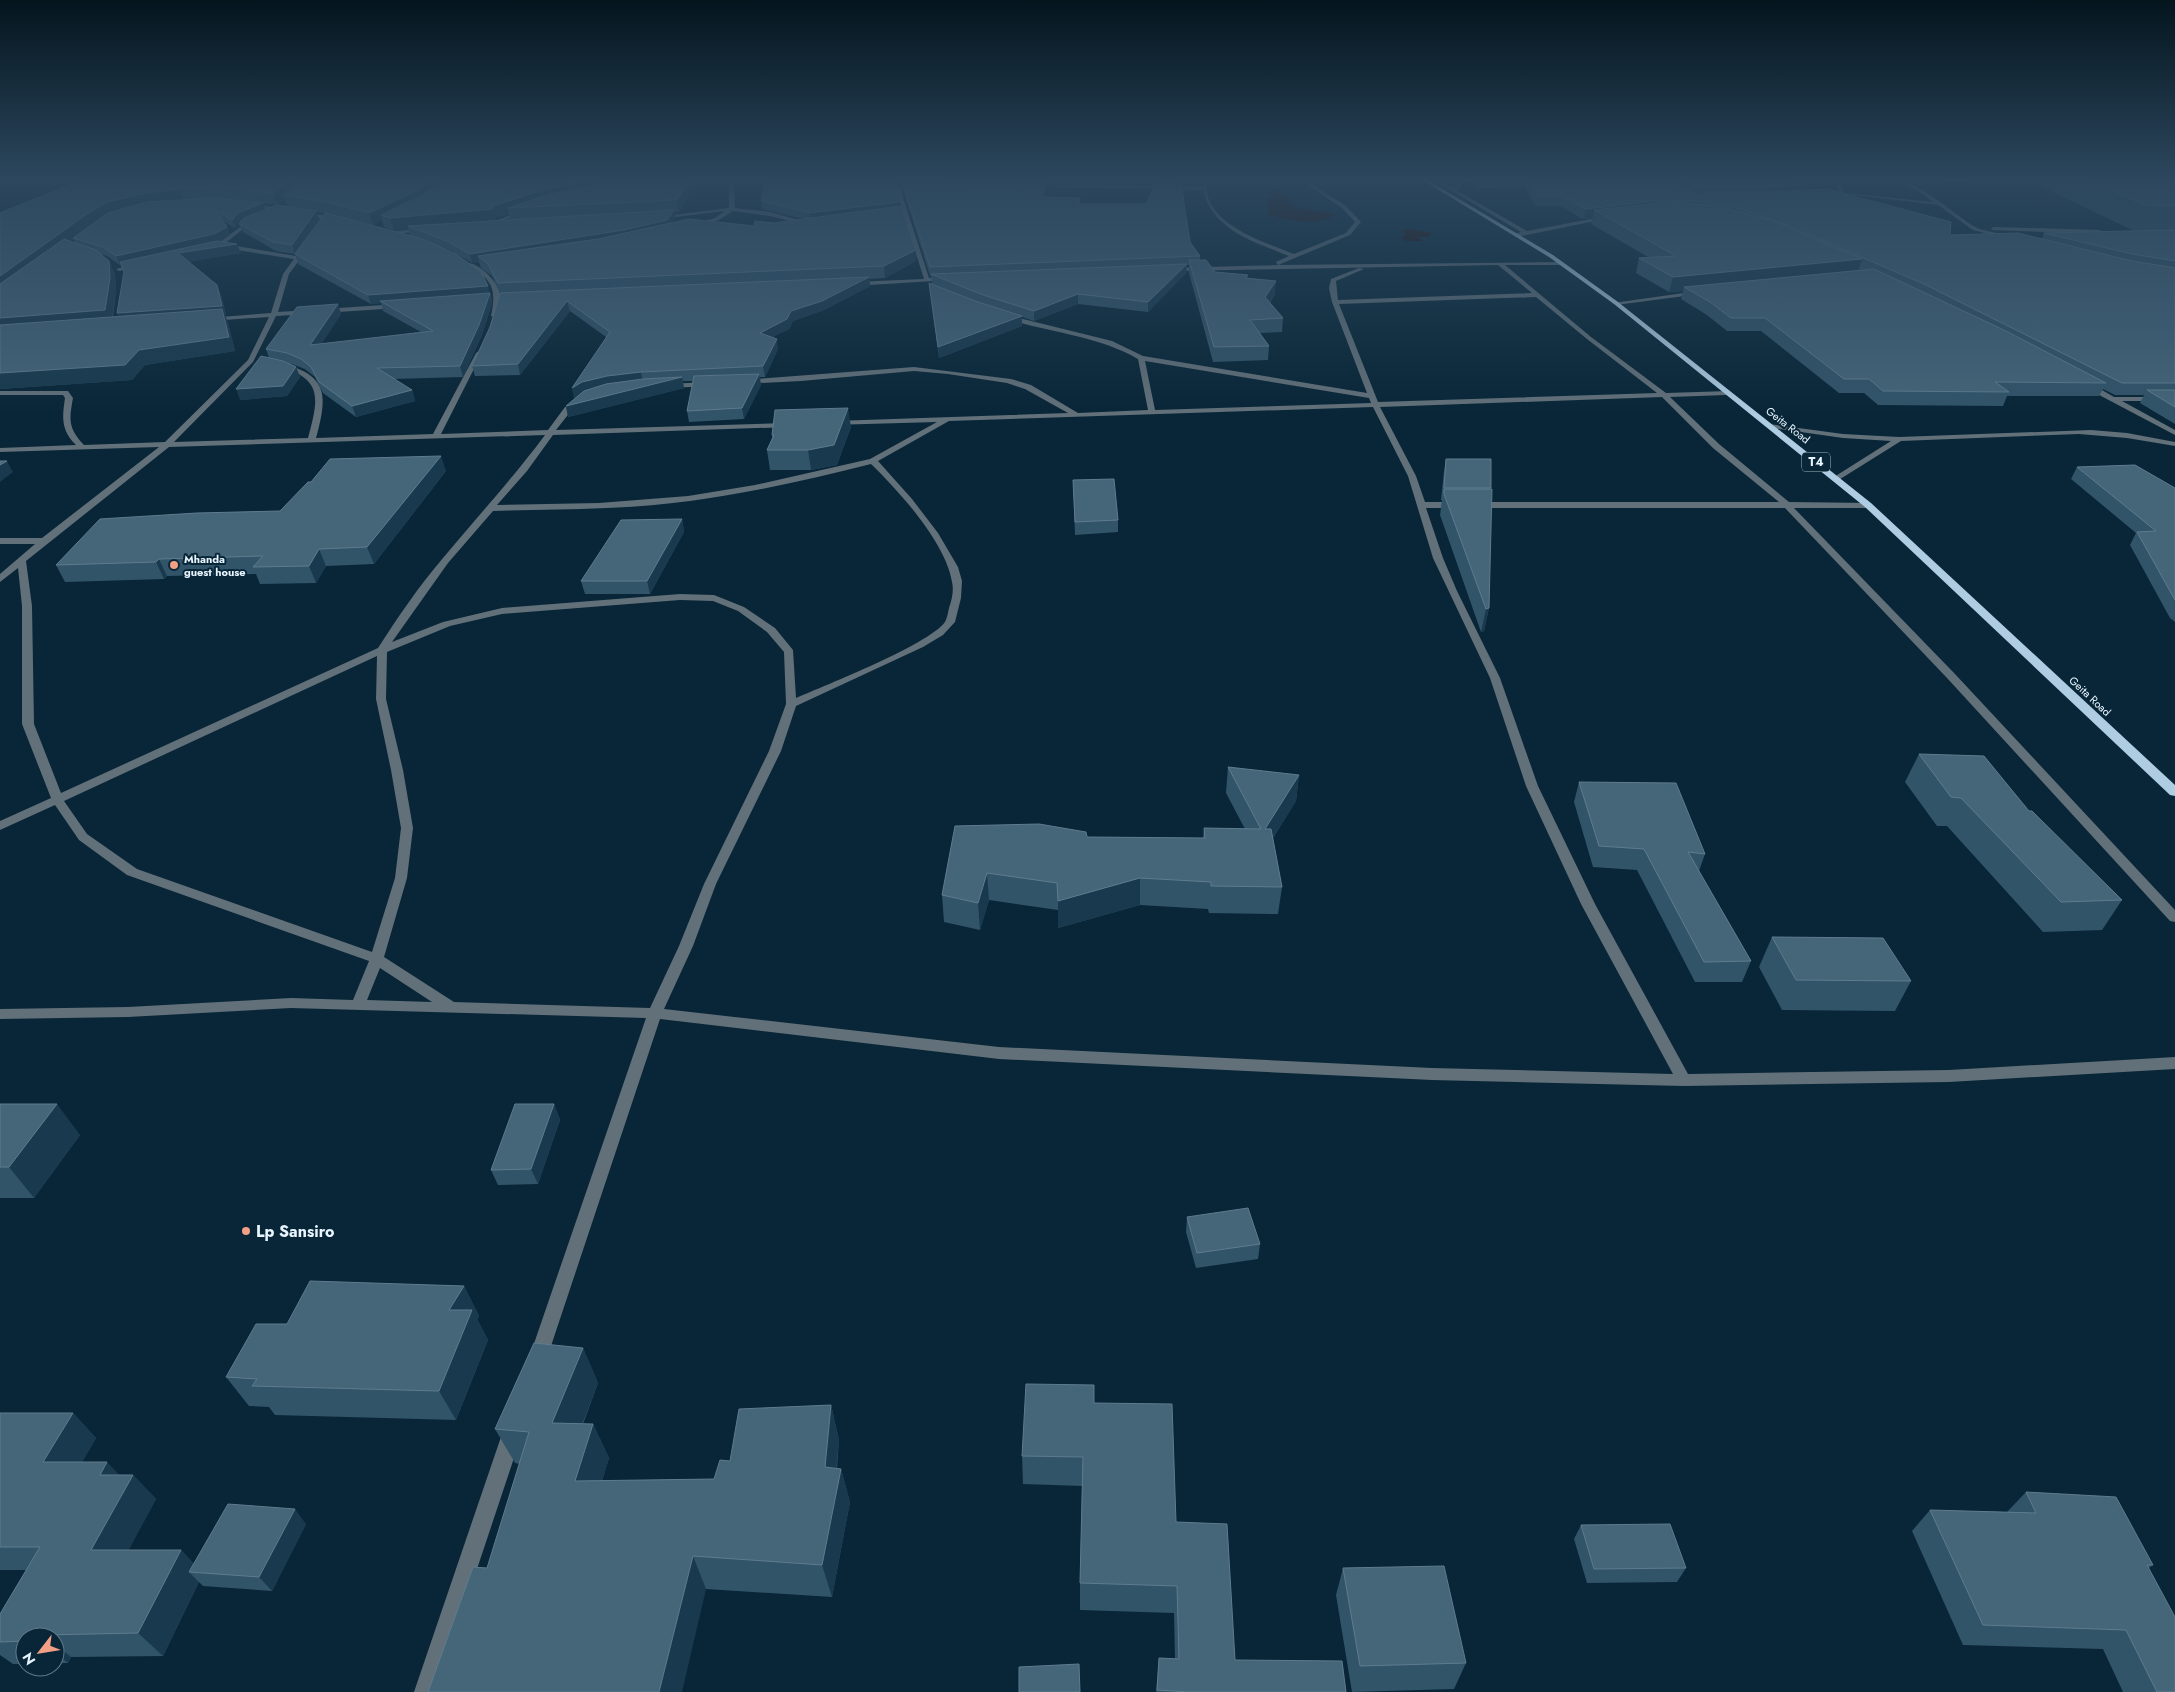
<svg xmlns="http://www.w3.org/2000/svg" width="2175" height="1692" viewBox="0 0 2175 1692" font-family="Jost,sans-serif">
	<style>
		.water { fill: #230500 }
		.lines { fill: none; stroke-linecap: round; stroke-linejoin: round }
		.minor { fill: #627079; fill-rule: evenodd }
		.trunk { fill: #aecde2; fill-rule: evenodd }
		.wall { fill: #325469; fill-rule: evenodd }
		.shaded-wall { fill: #193a4e }
		.building { fill: #456579; stroke: #5f7c8e }
		.poi-dot { fill: #f39f85; stroke: #082637; stroke-width: 2 }
		.labels { text-anchor: middle; dominant-baseline: central; stroke-width: 4; stroke-linejoin: round; paint-order: stroke }
		.far-street-label { font-size: 11px; fill: #e8f5ff; stroke: #082637 }
		.far-poi-label { font-size: 11px; font-weight: bold; fill: #e8f5ff; stroke: #082637; text-anchor: start }
		.shield { fill: #082637; stroke: #a5b7c3; stroke-width: 1 }
		.shield-label { font-size: 12px; font-weight: bold; fill: #e8f5ff }
		.near-poi-label { font-size: 16px; font-weight: bold; fill: #e8f5ff; stroke: #082637; text-anchor: start }
	</style>
	<rect width="100%" height="100%" fill="#082637"/>
	<path class="water" d="M1275 188 1282 194 1298 196 1289 198 1290 204 1302 209 1336 214C1323 227 1285 220 1269 215L1267 201 1264 199 1273 198 1267 193Z
		M1410 229 1432 233 1428 237H1418L1422 241H1405L1402 238 1406 235 1402 231Z"/>
	<g class="lines">
		<path class="minor" d="M729 178H733L735 208 770 212 813 224 810 226 770 216 733 211 719 220 693 228 691 225 715 218 725 211 659 219 656 217 729 208Z
			M889 178H893L900 188 922 189 901 191 929 278 948 277 950 280 853 286 850 284 853 282 924 279 896 190Z
			M1204 178H1208C1197 222 1264 242 1294 254L1346 233 1355 222 1342 208 1297 178H1302L1346 206 1361 222 1350 235 1278 265 1563 262 1561 265H1505L1591 337 1666 393 1729 391V395H1726L1670 397 1719 444 1789 502 1871 503V507L1868 508H1794L1955 674 2175 910V922L2170 921 1947 678 1785 508H1426L1443 558 1457 591 1500 678 1538 786 1595 904 1688 1074 1949 1070 2175 1057V1069L1949 1082 1684 1086 1432 1080 999 1059 660 1019 545 1364 538 1367 531 1364 529 1358 646 1018 291 1008 128 1017 0 1019V1009L128 1007 291 998 353 1000 369 961 127 875 79 840 55 805 0 830V821L51 798 22 724V606L18 568 0 582V574L35 544H0V538H42L159 447 0 452V448L76 445C61 430 62 418 65 398L63 395H0V391H68L73 398C69 420 68 428 84 445L165 442 248 360 269 317 209 321 206 319 207 318 271 313 283 274 294 259 224 248 222 245 208 249V247L222 241 254 216 256 219 224 244 296 256 304 246 309 247 289 274 278 312 399 304 402 306 399 308 276 316 253 362 174 442 308 438C319 397 323 379 278 366L277 365 280 363C328 375 328 394 316 438L433 434 476 353 479 351 482 353 441 434 548 430 565 407 580 400H583V404L571 411 556 430 789 423 793 425 789 427 553 435 527 471 497 505 599 503 688 496 755 485 870 459 937 422 831 425 830 423 834 421 1068 413 1025 389 1007 383 948 374 914 371 801 381 740 384 739 382 743 380 914 367 1011 379 1031 385 1078 413 1148 410 1138 359C1097 335 1049 333 1005 318V316L1007 315 1112 341 1143 356 1367 393 1332 302 1329 288 1331 279 1359 268 1364 269 1336 281 1338 300 1532 293 1498 265 1170 271 1168 268 1278 265 1276 262 1289 256C1255 242 1213 231 1203 190L1028 186 1109 185 1203 187ZM1536 297 1587 339 1657 393 1378 402 1339 304ZM1145 361 1369 398 1371 403 1155 410ZM1662 397 1713 448 1779 502H1425L1416 476 1380 407ZM1373 407 1408 476 1433 558 1490 678 1526 786 1581 904 1673 1074 1432 1068 999 1047 664 1009 693 946 716 884 781 751 796 706 923 647 943 635 955 622 961 598 962 581 958 567 938 533 912 499 878 461 949 421ZM545 435C513 478 477 517 443 558 419 586 398 617 378 648L61 793 34 724 32 606 26 561 169 447ZM871 464C899 491 946 543 952 582 954 590 952 599 949 608 948 613 947 618 945 622 928 645 826 685 796 698L793 650 775 628 744 607 714 595 680 594 502 608 443 622 392 642 448 563 493 511C558 509 625 510 690 501 751 493 811 479 871 464ZM680 600 713 601 738 611 767 632 784 652 786 704 769 751 704 884 679 946 650 1008 454 1002 384 957 407 878 413 828 403 770 386 699 387 652 450 626 502 614ZM377 656 376 699 391 770 401 828 395 878 372 952 137 869 87 834 64 801ZM380 968 432 1002 367 1000Z
			M1430 178H1435L1453 188 1461 180 1477 178 1465 182 1456 190 1527 231 1607 216 1610 218 1516 237 1514 234 1521 232Z
			M1834 178H1838L1844 193 1933 202 1918 191 1887 178C1914 176 1952 213 1975 227 1985 232 1999 232 2009 237L2006 239 1973 230 1938 205 1853 195 1829 196V194L1839 193Z
			M1897 178 2020 182 2056 181 2058 182 2020 184 1899 179Z
			M248 203 339 218 342 220 339 222 246 206Z
			M523 210 528 211 490 226 485 225Z
			M1993 227 2100 230 2103 232 2100 234 1991 230Z
			M425 228 427 231 392 234 389 232Z
			M139 263 141 266 119 271 116 269Z
			M467 263C480 263 498 282 500 294 502 301 499 311 496 317L491 316C497 288 492 279 467 265Z
			M1698 291 1700 294 1616 305 1613 303Z
			M708 382H711V386L668 388 664 386 668 384Z
			M2084 383H2090L2114 397H2175V401H2122L2175 430V435L2084 387Z
			M1769 424 1843 434 1899 437 2091 430 2127 433 2175 442V446L2127 438 2079 434 1901 441 1837 481 1833 479 1834 477 1891 441 1843 438 1772 428H1769Z
			M512 1425 519 1427 522 1434 436 1692H414L502 1434 505 1427Z"/>
		<path class="trunk" d="M1419 178H1424L1553 255 1618 302 1871 503 2175 785V796L2170 795 1865 507 1614 304 1549 257Z"/>
	</g>
	<path class="wall" d="M87 178H700L679 212H674L675 218 672 223 754 226 803 219 762 209 761 201 899 202V206L916 250V261L885 278 869 279 870 286 824 310 793 321 789 329 772 337 778 349 765 377H760L761 385 744 419 689 422 687 411 693 381H683L684 388 568 417 566 406 575 399 606 337 570 311 520 375 475 376 472 366 490 327 500 293 492 276 481 268 479 262 472 263 457 254 491 295 492 303 482 335 463 377 393 379 412 390 415 401 356 417 323 393 315 377 305 369 289 363 296 367 300 377 287 396 240 400 269 358 266 349 338 304 341 314 321 344 421 332 383 311 381 303 371 304 298 264 295 254 325 213 316 212 319 219 295 254 276 251 243 232 239 224 241 221 235 228 223 221 227 227 230 235 220 242 241 253 188 262 217 285 221 295 226 315H225L228 323 235 351 145 365 132 380 0 389V213ZM284 199 287 206 278 205ZM263 203 276 205 265 210ZM509 214 511 220 495 221 496 218ZM336 216 373 225 382 220 384 227 394 230 408 229 410 235 415 237ZM74 239 75 243 71 241ZM433 244 452 251 456 254ZM101 254 107 256 120 265H121L124 272 117 313 118 316 113 317 116 292 115 274 109 261Z
		M895 178H1049L1048 184H1046V190L1044 197 1080 198V204H1146L1159 183 1160 178H1180L1179 183 1190 242 1200 256V260L1215 272 1248 275 1247 279 1275 294 1270 303 1283 318 1282 332 1260 333 1269 346 1268 360 1213 362 1189 273V265H1187L1186 273 1148 312 1078 304 1034 321 1022 317V326L939 358 930 292 929 283 932 284 931 276H930L904 193 903 187H901Z
		M1471 178H1783L1806 190 1950 235 2042 239 2044 233 2150 230H2132L2039 185 2042 178H2175V424L2140 403 2144 395H2115L2103 389 2099 396H2007L2003 406 1878 405 1864 393H1839L1761 331H1727L1707 315 1681 299 1683 291 1669 292 1636 273 1639 258 1648 257 1591 224 1593 218 1583 219 1561 206H1536L1524 187 1479 188 1470 182Z
		M851 427 837 465 811 470H770L767 450 772 439V435Z
		M1446 459H1491L1489 608 1484 631 1481 632 1440 515 1442 500H1441L1444 471Z
		M2077 467 2175 488V622L2170 618 2130 545 2136 533 2071 479Z
		M446 471 374 564 326 566 316 583 260 584 256 574 167 576 164 579 65 582 56 565Z
		M1073 480 1118 520V532L1075 535Z
		M682 519 684 532 650 594H585L581 581Z
		M1919 754 2029 811 2122 900 2102 930 2043 932 1947 826H1937L1905 782Z
		M1228 767 1299 775 1296 801 1273 838 1282 887 1278 914 1209 913 1208 909 1140 905 1058 928V910L989 900 980 930 944 922 942 895 955 826 1087 837 1203 838 1204 828 1245 829 1226 793Z
		M1579 782 1705 854 1699 871 1751 961 1742 982H1695L1637 870 1593 867 1574 802Z
		M1772 937 1911 981 1895 1011 1782 1010 1759 967Z
		M0 1104 80 1135 34 1198H0Z
		M554 1104 560 1120 538 1184 498 1185 491 1170Z
		M1187 1217 1260 1244 1258 1259 1196 1268 1186 1232Z
		M464 1286 479 1316 477 1319 488 1340 456 1420 275 1415 269 1407 249 1406 226 1377 287 1324Z
		M583 1348 598 1383 583 1424H593L609 1458 602 1481 714 1479 730 1461 831 1405 839 1440 837 1468 841 1469 850 1502 832 1597 706 1589 520 1464 515 1463 495 1429Z
		M1094 1403 1176 1522 1235 1660 1346 1692H1156L1159 1658 1175 1659 1174 1613 1080 1610V1583L1082 1486 1023 1484 1022 1456Z
		M0 1413H73L96 1438 82 1462 119 1475H133L156 1499 128 1550H181L194 1564 306 1524 272 1591 203 1586 199 1582 163 1656 71 1657 68 1663H55V1637H25V1664H13L0 1655V1614L26 1570H0Z
		M2026 1492 2153 1565 2149 1568 2175 1692H2123L2103 1649 1963 1645 1912 1531 1930 1510 2007 1512Z
		M1581 1525 1686 1568 1677 1582 1587 1583 1574 1539Z
		M1343 1568 1466 1663 1454 1689 1352 1692 1336 1595Z"/>
	<path class="shaded-wall" d="M292 178H308L283 195 284 199 277 205 273 194Z
		M434 178H452L421 201 381 215 382 220 373 225 369 213Z
		M599 178H619L621 185 508 208 509 214 496 218 495 221 408 226V229L394 230 390 218 493 206 543 190Z
		M691 178H700L679 212 677 200Z
		M1046 182V190L1041 205V197Z
		M1808 184 1805 193 1767 196 1770 187Z
		M180 189 185 200 73 238 74 239 0 294V276L87 214 107 202 146 193Z
		M1656 201 1654 210H1594L1593 218 1583 219 1586 209Z
		M899 202 900 210 811 221 810 213Z
		M263 203 266 211 241 221 235 228 232 220 238 213Z
		M674 210 675 218 669 228 626 239 478 256 479 262 472 263 470 254Z
		M316 211 319 219 295 254 292 245Z
		M227 227 230 235 217 243 120 265 116 256Z
		M237 244 241 253 182 263 178 253Z
		M916 250V261L885 278 884 266Z
		M1862 259 1857 275 1684 287 1683 291 1669 292 1673 277Z
		M109 261 115 274 116 292 111 324 0 332V318Z
		M1187 264 1186 273 1148 312V302Z
		M869 277 870 286 824 310 793 321 789 329 761 343 760 333 791 311Z
		M1276 281 1275 294 1264 311 1265 297Z
		M217 285 221 295 226 315H225L228 323 235 351 145 365 132 380 0 389V373L121 323 117 313Z
		M488 286 492 303 482 335 463 377 460 366 479 325 380 301 381 303 371 304 368 295Z
		M1078 294V304L1034 321V311Z
		M567 301 570 311 520 375 518 364Z
		M338 304 341 314 314 356 310 345Z
		M1022 316V326L939 358 938 347Z
		M777 339 778 349 765 377 763 366Z
		M296 367 300 377 287 396 240 400 236 389Z
		M641 372 643 383 574 399 572 388 582 382 607 376Z
		M759 374 761 385 744 419 742 408Z
		M682 377 684 388 568 417 566 406Z
		M412 390 415 401 356 417 352 406Z
		M848 408 851 427 837 465 811 470 808 450Z
		M441 456 446 471 374 564 367 547Z
		M7 461 13 472 0 482V465Z
		M682 519 684 532 650 594 647 581Z
		M319 549 326 566 316 583 309 566Z
		M159 559 167 576 164 579 156 562Z
		M1489 608 1484 631 1481 632 1486 609Z
		M1299 775 1296 801 1262 855 1265 829Z
		M987 873 989 900 980 930 978 903Z
		M1140 878V905L1058 928V901Z
		M57 1104 80 1135 34 1198 9 1167Z
		M554 1104 560 1120 538 1184 531 1169Z
		M464 1286 479 1316 477 1319 488 1340 456 1420 439 1391 449 1310Z
		M583 1348 598 1383 569 1458 552 1423Z
		M831 1405 839 1440 833 1501 825 1467Z
		M73 1413 96 1438 68 1487 43 1462Z
		M593 1424 609 1458 592 1515 575 1481Z
		M107 1462 128 1484 133 1475 156 1499 116 1574 91 1550 100 1475Z
		M841 1469 850 1502 832 1597 822 1565Z
		M295 1509 306 1524 272 1591 259 1577Z
		M181 1550 203 1573 189 1572 199 1582 163 1656 138 1633Z
		M693 1556 706 1589 682 1692H659Z
		M55 1644 71 1657 68 1663 55 1653Z"/>
	<path class="building" d="M87 178H292L273 194 226 188 180 189 146 193 107 202 87 214 0 276V213Z
		M302 178H434L418 190 369 213 322 201 283 195Z
		M446 178H599L543 190 493 206 492 209 390 218 381 215 423 195Z
		M627 178H691L677 200 508 208 547 195Z
		M766 178H891L894 183 899 202 810 213 761 201Z
		M899 178H968L900 179Z
		M1479 178H1519L1481 179Z
		M1526 178H1664L1701 197 1706 195V192H1770L1827 189 1951 222 1950 235 2018 233 2132 261 2175 268V383H2122L1924 284 1787 225 1737 208 1703 201H1656L1586 209 1563 197 1538 196Z
		M1677 178H1783L1796 184H1808L1770 187H1695Z
		M2082 178H2175V206L2144 205Z
		M1046 182 1041 197 1080 198 1079 204H1146L1156 183H1181L1190 242 1200 256 930 267 903 185Z
		M216 198 263 203 238 213 232 220 216 211 227 227 214 234 116 256 103 247 73 238 108 213 147 202Z
		M1669 202 1719 206 1776 222 1862 259 1673 277 1639 258 1676 256 1594 210Z
		M277 205 316 211 292 245 273 242 239 224 244 218Z
		M901 206 916 250 884 266 498 283 488 264 478 256 598 239 689 219 754 226 755 221 774 223Z
		M674 210 667 220 624 230 470 254 449 242 408 226Z
		M325 213 420 238 456 254 481 272 488 286 368 295 295 254Z
		M2172 230 2175 231V261L2132 254 2044 233Z
		M64 239 96 250 109 261 110 278 105 310 0 318V284Z
		M217 241 237 244 178 253 217 285 222 306 117 313 124 272 120 262Z
		M1189 260H1206L1215 272 1248 275 1245 278 1276 281 1265 297 1283 318 1250 320 1269 346 1214 347Z
		M1187 264 1148 302 1078 294 1034 311 983 295 931 274Z
		M1874 269 2006 331 2106 383 1995 382 2009 392 1883 391 1869 379H1844L1765 318H1731L1710 302 1684 287Z
		M869 277 822 301 791 311 787 319 760 333 777 339 763 366 641 372 607 376 582 382 572 388 610 332 567 301 518 364 472 366 490 327 500 293Z
		M929 283 975 301 1022 316 938 347Z
		M490 293 479 325 460 366 377 368 412 390 352 406 319 382 311 367 301 359 287 353 266 349 297 307 338 304 310 345 433 331 380 301Z
		M222 309 229 337 139 350 125 365 0 373V325Z
		M261 356 283 361 296 367 283 386 236 389Z
		M759 374 742 408 687 411 694 376Z
		M682 377 566 406 584 391 606 384 643 379Z
		M2147 390H2175V407Z
		M848 408 834 445 808 450H767L774 435H772L775 410Z
		M441 456 367 547 319 549 309 566 253 567 263 556 159 559 156 562 56 565 100 519 197 513 280 511 308 482H311L330 459Z
		M1446 459H1491V488H1444Z
		M0 461H7L0 465Z
		M2135 465 2175 488V600L2137 532 2156 531 2077 467Z
		M1114 479 1118 520 1075 522 1073 480Z
		M1444 489H1492L1489 608 1486 609 1444 494Z
		M682 519 647 581H581L621 520Z
		M1919 754 1984 756 2029 811H2032L2122 900 2061 902 1961 798 1951 797Z
		M1228 767 1299 775 1265 829H1271L1282 887 1211 886V882L1140 878 1058 901 1057 883 987 873 978 903 942 895 955 826 1039 824 1086 832 1087 837 1205 838 1204 828 1261 829Z
		M1579 782 1676 783 1705 854 1688 852 1751 961 1704 962 1644 849 1599 846Z
		M1772 937 1883 938 1911 981 1796 980Z
		M0 1104H57L9 1167H0Z
		M515 1104H554L531 1169 491 1170Z
		M1248 1208 1260 1244 1197 1253 1187 1217Z
		M310 1281 464 1286 449 1310H472L439 1391 252 1386 257 1379 226 1377 256 1324H287Z
		M534 1343 583 1348 552 1423 593 1424 575 1481 714 1479 720 1460 730 1461 739 1409 831 1405 825 1467 841 1469 822 1565 693 1556 659 1692H428L473 1567 487 1568 529 1432 495 1429Z
		M1026 1384 1094 1385V1403L1172 1404 1176 1522 1227 1524 1235 1660 1342 1661 1346 1692H1189L1157 1690 1159 1658 1179 1659 1177 1586 1080 1583 1083 1457 1022 1456Z
		M0 1413H73L43 1462H107L100 1475H133L91 1550H181L138 1633 44 1635 43 1637H25V1641L0 1642V1614L40 1547H0Z
		M2026 1492 2116 1497 2153 1565H2147L2175 1617V1692H2157L2126 1630 1983 1625 1930 1510 2036 1513Z
		M228 1504 295 1509 259 1577 189 1572Z
		M1670 1524 1686 1568 1594 1569 1581 1525Z
		M1444 1566 1466 1663 1360 1666 1343 1568Z
		M1079 1664 1080 1692H1019V1667Z"/>
	<linearGradient id="sky" x2="0" y2="1"><stop stop-color="#04151e"/><stop offset="0.43" stop-color="#2c475e"/><stop offset="1" stop-color="#2c475e" stop-opacity="0"/></linearGradient>
	<rect width="2175" height="415" fill="url(#sky)"/>
	<g class="poi-dot">
		<circle cx="174" cy="565" r="5"/>
		<circle cx="246" cy="1231" r="5"/>
	</g>
	<g class="labels">
		<g class="far-street-label">
			<text transform="translate(1788 425) rotate(38)">Geita Road</text>
			<text transform="translate(2090 696) rotate(43)">Geita Road</text>
		</g>
		<g class="far-poi-label">
			<text x="184" y="559">Mhanda<tspan x="184" dy="13">guest house</tspan></text>
		</g>
		<rect class="shield" x="1802" y="452.5" width="28" height="19" rx="4"/>
		<g class="shield-label">
			<text x="1816" y="462">T4</text>
		</g>
		<g class="near-poi-label">
			<text x="256" y="1231">Lp Sansiro</text>
		</g>
	</g>
	<g transform="translate(40 1652) rotate(239)"><circle r="24" fill="#082637" stroke="#627987"/>
	<path d="M0-4L9 19L0 12L-9 19Z" fill="#f39f85"/>
	<text y="-8" font-size="14" font-weight="bold" text-anchor="middle" fill="#e8f5ff">N</text>
	</g>
</svg>
